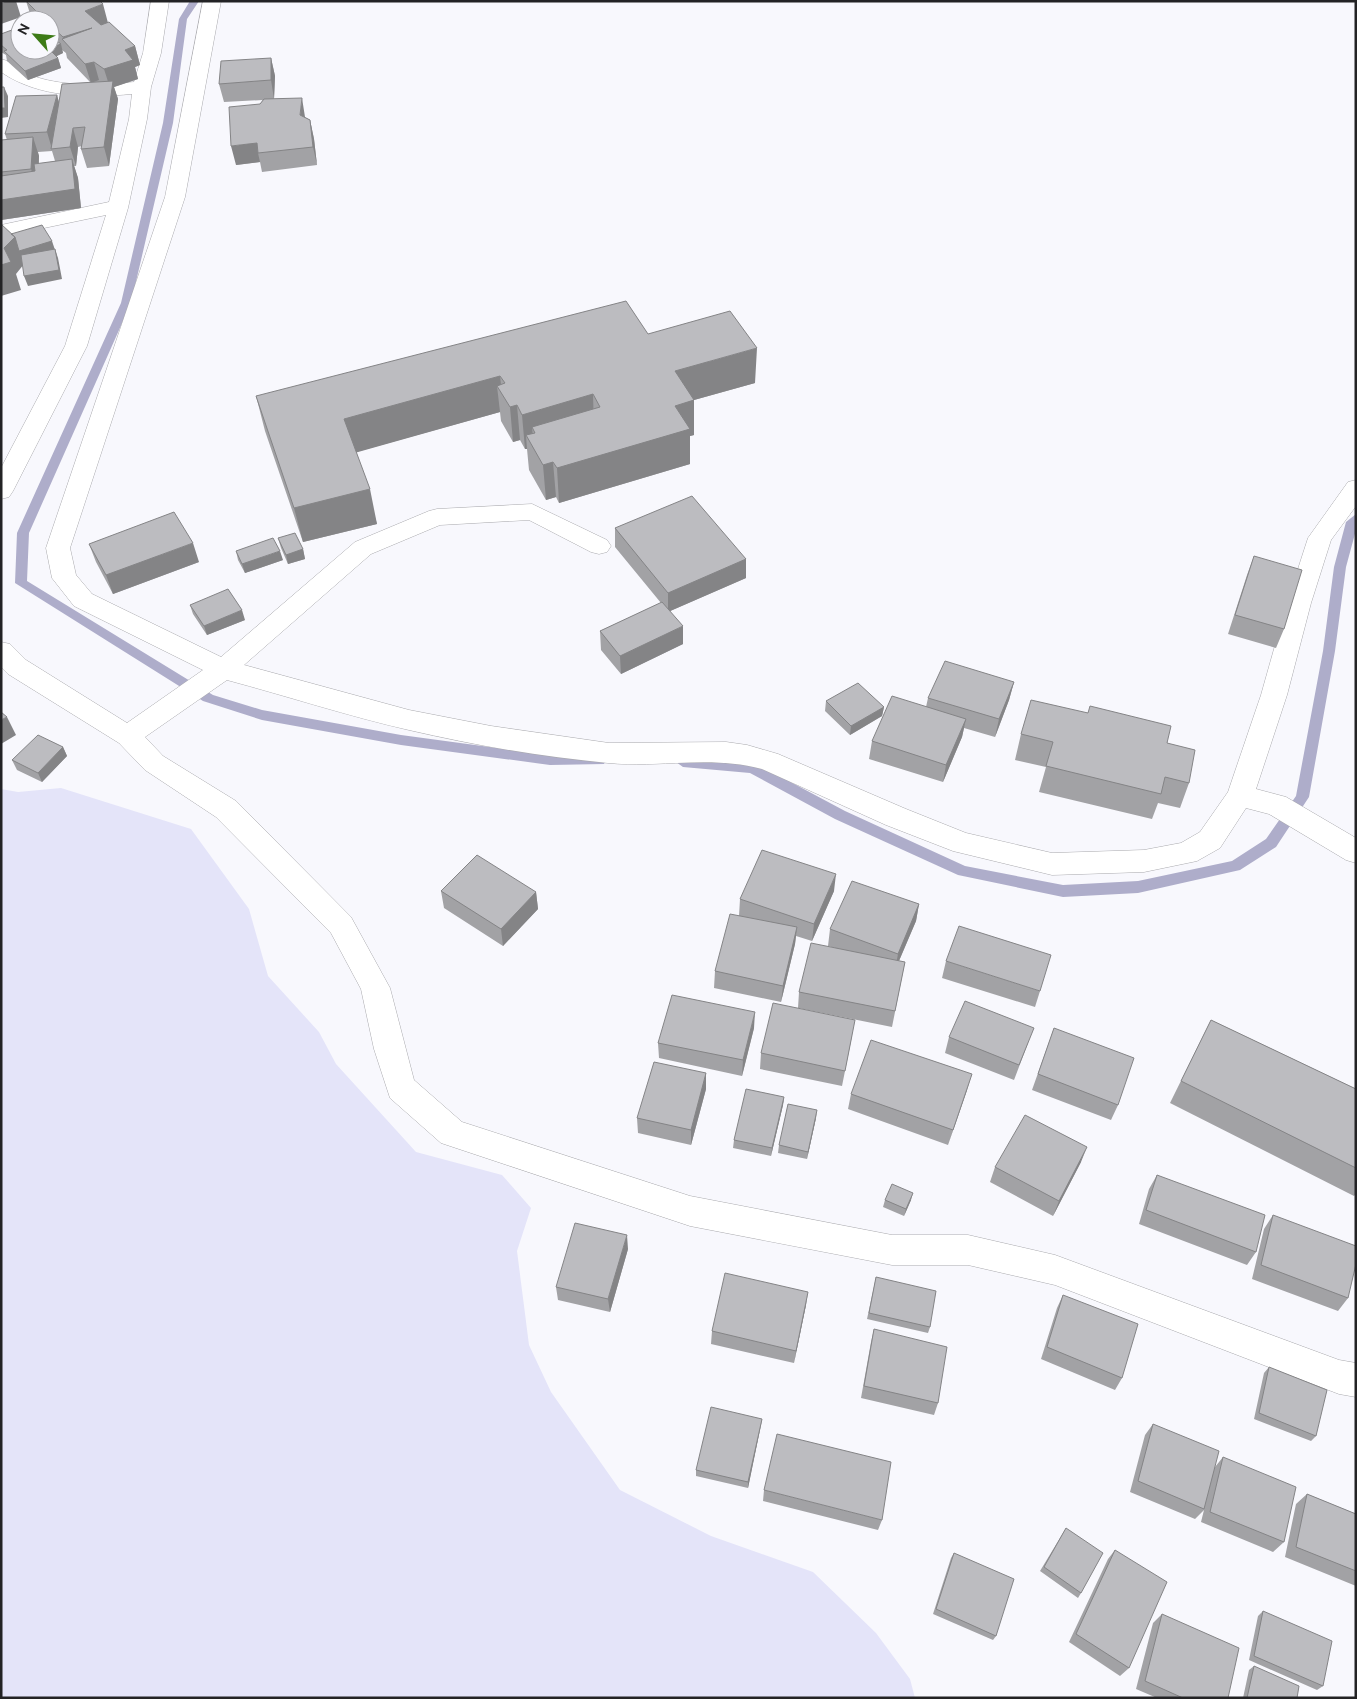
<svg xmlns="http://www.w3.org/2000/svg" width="1357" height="1699" viewBox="0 0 1357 1699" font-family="Ubuntu,sans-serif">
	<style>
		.green { fill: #e4e4f9 }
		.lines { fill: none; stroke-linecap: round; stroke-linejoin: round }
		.stream { fill: #aeadca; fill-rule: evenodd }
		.minor-casing { stroke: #aaaaae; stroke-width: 1 }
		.minor { fill: #fff; fill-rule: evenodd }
		.wall { fill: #a2a2a5; fill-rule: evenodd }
		.shaded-wall { fill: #848486 }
		.building { fill: #bcbcc0; stroke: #848486 }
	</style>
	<rect width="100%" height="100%" fill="#f8f8fd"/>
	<path class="green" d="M61 788 191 829 249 909 268 976 319 1032 336 1064 416 1152 502 1175 531 1208 517 1251 529 1345 551 1392 620 1490 711 1536 813 1572 876 1633 910 1679 915 1698H1V789L18 792Z"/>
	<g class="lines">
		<path class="stream" d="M190 1H199L187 19 173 123 131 303 29 533 27 581 213 695 262 710 401 735 550 755H599L606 760 604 764 550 765 401 745 262 720 203 701 15 583 17 533 121 303 163 123 179 19Z
			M1356 514V530L1346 567 1335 651 1309 797 1276 847 1240 870 1138 893 1063 897 958 875 835 819 750 773 683 767 676 762 683 757 757 764 845 811 965 866 1063 885 1138 881 1232 861 1266 839 1296 796 1323 651 1334 567 1346 522Z"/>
		<defs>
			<path id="minor" d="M151 1H169L161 53 151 87 147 119 128 208 87 346 13 491 9 497 1 499V468L65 346 106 215 1 237V225L109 202 129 119 132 94C88 98 39 98 1 72V59C14 62 23 73 36 77 67 87 102 85 134 82L143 53Z
				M203 1H221L185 197 70 548 76 575 92 594 221 657 355 542 429 511 437 509 532 504 607 540 611 546 607 552 599 554 591 552 529 520 440 525 371 554 244 665 409 710 491 726 609 743 726 742 747 745 778 754 906 809 966 833 1052 853 1144 850 1181 843 1200 832 1228 792 1261 695 1287 603 1308 538 1348 482 1356 480V506L1331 540 1311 603 1287 695 1256 789 1286 797 1356 838V863L1346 860 1269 814 1246 808 1220 848 1197 861 1144 872 1052 875 953 851 886 825 762 769C711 755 659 768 608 763 542 757 474 745 409 730 348 716 287 696 227 680L145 737 163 756 236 801 351 917 390 988 414 1080 462 1122 690 1196 892 1235H968L1055 1255 1339 1360 1356 1363V1397L1339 1394 1055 1285 968 1265H892L690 1226 441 1143 390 1098 374 1049 361 989 331 933 216 817 145 770 119 743 8 674 1 667V642L10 644 26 660 127 723 203 670 74 606 52 578 46 548 165 197Z"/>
		</defs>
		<use href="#minor" class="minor-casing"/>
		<use href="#minor" class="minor"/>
	</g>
	<path class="wall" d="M26 1 108 23 135 46 140 65 135 67 138 79 114 87 118 99 109 166 87 168 81 149 82 146 78 147 76 166H74L78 178 81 208 1 220V140H7L5 134 57 95 59 103 90 82 67 58 66 53 62 50 63 53 56 56 58 58 61 68 28 80 7 61 6 55 1 52V34L20 50H50V20H32ZM52 151 55 161 39 164V156L38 152Z
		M271 58 275 76 274 99 310 120 314 139 317 165 262 172 260 162 236 165 260 104 263 100 224 102 219 84Z
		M648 334 755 383 694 400V435L690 436V464L559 503 556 497 546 500 529 470 527 449H525L520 440 513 442 501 421 500 412 356 452 377 524 303 542 265 431 256 396Z
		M615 528 746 559V578L670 611 683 644 621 674 601 650 600 631 661 603 615 547Z
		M278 538 303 549 305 559 288 564 281 548Z
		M89 544 199 562 113 594 96 562Z
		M236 551 283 560 245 573 238 560Z
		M1254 556 1284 629 1276 648 1228 634 1247 575Z
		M190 605 245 620 207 635 193 614Z
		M1014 682 1009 700 995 737 964 728 962 737 943 782 869 759 872 741 926 707 928 698Z
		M826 701 884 707 882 716 850 735 825 711Z
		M1021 734 1167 743 1189 783 1180 808 1158 803 1152 819 1039 792 1046 767 1015 760Z
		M63 747 67 756 42 782 17 770 12 760Z
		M441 891 536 892 538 909 503 946 444 908Z
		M834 891 812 941 796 936 795 944 781 1002 714 988 715 971 739 916 740 899Z
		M919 904 916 921 899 961 905 962 892 1027 798 1008 799 992 835 948 828 946 830 929Z
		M946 961 1040 991 1035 1007 942 978Z
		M1211 1020 1356 1089V1194L1354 1196 1170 1103Z
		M754 1028 742 1076 659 1058 658 1043Z
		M1054 1028 1118 1105 1111 1120 1032 1090Z
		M852 1036 842 1086 760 1069 761 1053Z
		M949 1037 1028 1043 1014 1080 945 1053Z
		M706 1073V1089L691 1145 638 1133 637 1118Z
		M967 1090 948 1145 848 1109 851 1094Z
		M784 1097 783 1105 771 1156 733 1148 734 1140Z
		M816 1118 807 1159 778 1153 779 1145Z
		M1081 1162 1053 1216 990 1182 995 1167Z
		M1157 1175 1256 1252 1247 1265 1139 1224 1149 1189Z
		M885 1200H911L904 1216 883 1207Z
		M1273 1215 1348 1298 1338 1311 1252 1279 1264 1229Z
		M628 1249 610 1312 558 1300 556 1287Z
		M876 1277 930 1327 928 1333 867 1319Z
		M1063 1295 1122 1378 1115 1390 1041 1359 1057 1308Z
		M806 1305 794 1363 711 1344 712 1331Z
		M874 1329 938 1403 934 1415 861 1398 871 1342Z
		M1269 1367 1316 1436 1311 1441 1254 1419 1264 1373Z
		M762 1419 748 1488 696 1476V1470Z
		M1153 1424 1215 1467 1223 1457 1284 1542 1273 1552 1201 1522 1204 1510 1195 1519 1130 1492 1145 1435Z
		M764 1490 882 1520 878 1530 763 1501Z
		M1307 1494 1356 1514V1586L1285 1557 1296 1504Z
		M1066 1528 1081 1593 1078 1598 1040 1571Z
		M1115 1550 1129 1668 1120 1676 1069 1642 1108 1559Z
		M954 1553 996 1636 993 1640 933 1614 951 1558Z
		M1263 1611 1323 1686 1317 1690 1249 1660 1258 1616Z
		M1162 1614 1228 1698H1157L1136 1689 1153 1623Z
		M1254 1666 1297 1698H1243L1249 1670Z"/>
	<path class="shaded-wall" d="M8 1H16L21 17 1 24V3Z
		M103 4 108 23 65 42 63 37 85 11Z
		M61 44 63 53 53 58 50 48Z
		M135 46 140 65 135 67 138 79 114 87 118 99 109 166 104 147 110 88 104 69 125 50Z
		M58 58 61 68 28 80 25 71Z
		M271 58 275 76 274 99 271 80Z
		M94 62 99 80 91 83 85 64Z
		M4 87 8 96V117L1 118V108Z
		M57 95 62 114 52 149 47 132Z
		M302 98 305 117 303 133 300 115Z
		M310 120 314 139 317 165 313 147Z
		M73 128 78 147 76 166 70 147Z
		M33 137 39 156 37 188 31 169Z
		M257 143 258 153 260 162 236 165 231 146Z
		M72 159 78 178 81 208 1 220V200Z
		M15 237 52 241 55 250 24 264 16 274 21 290 1 296V265L4 248Z
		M55 249 58 258 62 279 28 286 24 276Z
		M757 348 755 383 694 400V435L690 436V464L559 503 557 468 675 371Z
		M500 376 502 393 497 386 500 412 351 454 344 419Z
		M593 394 594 429 535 433 532 427 534 447 526 435 527 449H525L522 415Z
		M517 405 520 440 513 442 510 407Z
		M553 462 556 497 546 500 543 465Z
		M370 489 377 524 303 542 294 508Z
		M193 543 199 562 113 594 106 575Z
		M303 549 305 559 288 564 286 555Z
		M280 551 283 560 245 573 242 564Z
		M746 559V578L668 612V593Z
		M242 610 245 620 207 635 204 626Z
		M683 626V644L621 674 620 656Z
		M1014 682 1009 700 995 737 999 719Z
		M884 707 882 716 850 735 851 726Z
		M7 717 16 735 1 744V720Z
		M966 719 962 737 943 782 946 765Z
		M63 747 67 756 42 782 38 773Z
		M836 874 834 891 812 941 814 924Z
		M536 892 538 909 503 946 501 929Z
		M919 904 916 921 895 970 898 954Z
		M797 927 795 944 781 1002 783 986Z
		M755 1012 754 1028 742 1076 743 1060Z
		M706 1073V1089L691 1145V1130Z
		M972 1074 967 1090 948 1145 953 1130Z
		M784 1097 783 1105 771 1156 772 1148Z
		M817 1110 816 1118 807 1159 808 1152Z
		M1087 1147 1081 1162 1053 1216 1059 1201Z
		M913 1193 911 1200 904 1216 906 1209Z
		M627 1235 628 1249 610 1312 608 1299Z
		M808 1292 806 1305 794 1363 796 1351Z
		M762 1419 761 1425 748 1488V1482Z"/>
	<path class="building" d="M26 1H100L103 4 85 11 101 25 109 22 135 46 125 50 133 60 104 69 94 62 85 64 62 39 92 28 63 37 50 25V20H45Z
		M20 27V50H50L58 58 25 71 4 51 7 50 1 45V34Z
		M50 36 61 44 50 48Z
		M271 58V80L219 84 221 61Z
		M113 81 104 147 81 149 85 127 73 128 70 147 51 149 62 84Z
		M1 87H4L5 108H1Z
		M57 95 47 132 5 134 16 96Z
		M302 98 300 115 310 120 313 147 258 153 257 143 231 146 229 107 260 104 264 99Z
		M33 137 31 169 1 172V140Z
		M72 159 75 189 1 200V176L35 171 34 164Z
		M1 224 15 237 4 248 11 262 1 265Z
		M42 225 52 241 19 251 15 237 11 234Z
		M55 249 59 270 24 276 21 255Z
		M626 301 648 334 730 311 757 348 675 371 694 400 675 406 690 429 557 468 553 462 543 465 526 435 535 433 532 427 600 407 593 394 522 415 517 405 510 407 497 386 505 383 500 376 344 419 370 489 294 508 256 396Z
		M692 496 746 559 668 593 615 528Z
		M174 512 193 543 106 575 89 544Z
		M295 533 303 549 286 555 278 538Z
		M273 538 280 551 242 564 236 551Z
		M1254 556 1302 570 1284 629 1235 615Z
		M228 589 242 610 204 626 190 605Z
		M662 602 683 626 620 656 600 631Z
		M945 661 1014 682 999 719 928 698Z
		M858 683 884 707 851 726 826 701Z
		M892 696 966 719 946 765 872 741Z
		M1031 700 1088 713 1090 706 1171 726 1167 743 1195 750 1189 783 1165 777 1161 794 1046 766 1053 742 1021 734Z
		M1 712 7 717 1 720Z
		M38 735 63 747 38 773 12 760Z
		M762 850 836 874 814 924 740 899Z
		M477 855 536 892 501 929 441 891Z
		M852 881 919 904 898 954 830 929Z
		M730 914 797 927 783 986 715 971Z
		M959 926 1051 955 1040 991 946 961Z
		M811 943 905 962 895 1011 799 992Z
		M672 995 755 1012 743 1060 658 1043Z
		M965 1001 1034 1028 1019 1065 949 1037Z
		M773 1003 855 1020 845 1071 761 1053Z
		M1211 1020 1356 1089V1168L1181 1081Z
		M1054 1028 1134 1058 1118 1105 1038 1074Z
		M871 1040 972 1074 953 1130 851 1094Z
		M654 1062 706 1073 691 1130 637 1118Z
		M746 1089 784 1097 772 1148 734 1140Z
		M788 1104 817 1110 808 1152 779 1145Z
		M1025 1115 1087 1147 1059 1201 995 1167Z
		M1157 1175 1265 1215 1256 1252 1146 1210Z
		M892 1184 913 1193 906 1209 885 1200Z
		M1273 1215 1356 1246V1264L1348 1298 1261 1265Z
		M575 1223 627 1235 608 1299 556 1287Z
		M725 1273 808 1292 796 1351 712 1331Z
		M876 1277 936 1291 930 1327 869 1313Z
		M1063 1295 1138 1324 1122 1378 1047 1347Z
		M874 1329 947 1347 938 1403 864 1386Z
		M1269 1367 1327 1390 1316 1436 1259 1413Z
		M711 1407 762 1419 748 1482 696 1470Z
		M1153 1424 1219 1451 1204 1509 1138 1481Z
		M777 1434 891 1462 882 1520 764 1490Z
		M1223 1457 1296 1487 1284 1542 1210 1512Z
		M1307 1494 1356 1514V1571L1296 1547Z
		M1066 1528 1103 1553 1081 1593 1044 1567Z
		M1115 1550 1167 1582 1129 1668 1076 1634Z
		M954 1553 1014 1579 996 1636 936 1609Z
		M1263 1611 1332 1641 1323 1686 1254 1656Z
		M1162 1614 1239 1648 1228 1698H1183L1145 1681Z
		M1254 1666 1299 1686 1297 1698H1247Z"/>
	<rect width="1357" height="1699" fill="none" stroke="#232325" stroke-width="5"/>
	<g transform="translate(35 35) rotate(297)"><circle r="24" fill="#f8f8fd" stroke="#a3a3a7"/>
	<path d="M0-4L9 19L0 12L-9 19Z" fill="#3d7b17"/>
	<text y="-8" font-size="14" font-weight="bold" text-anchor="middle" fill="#232325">N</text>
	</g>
</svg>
